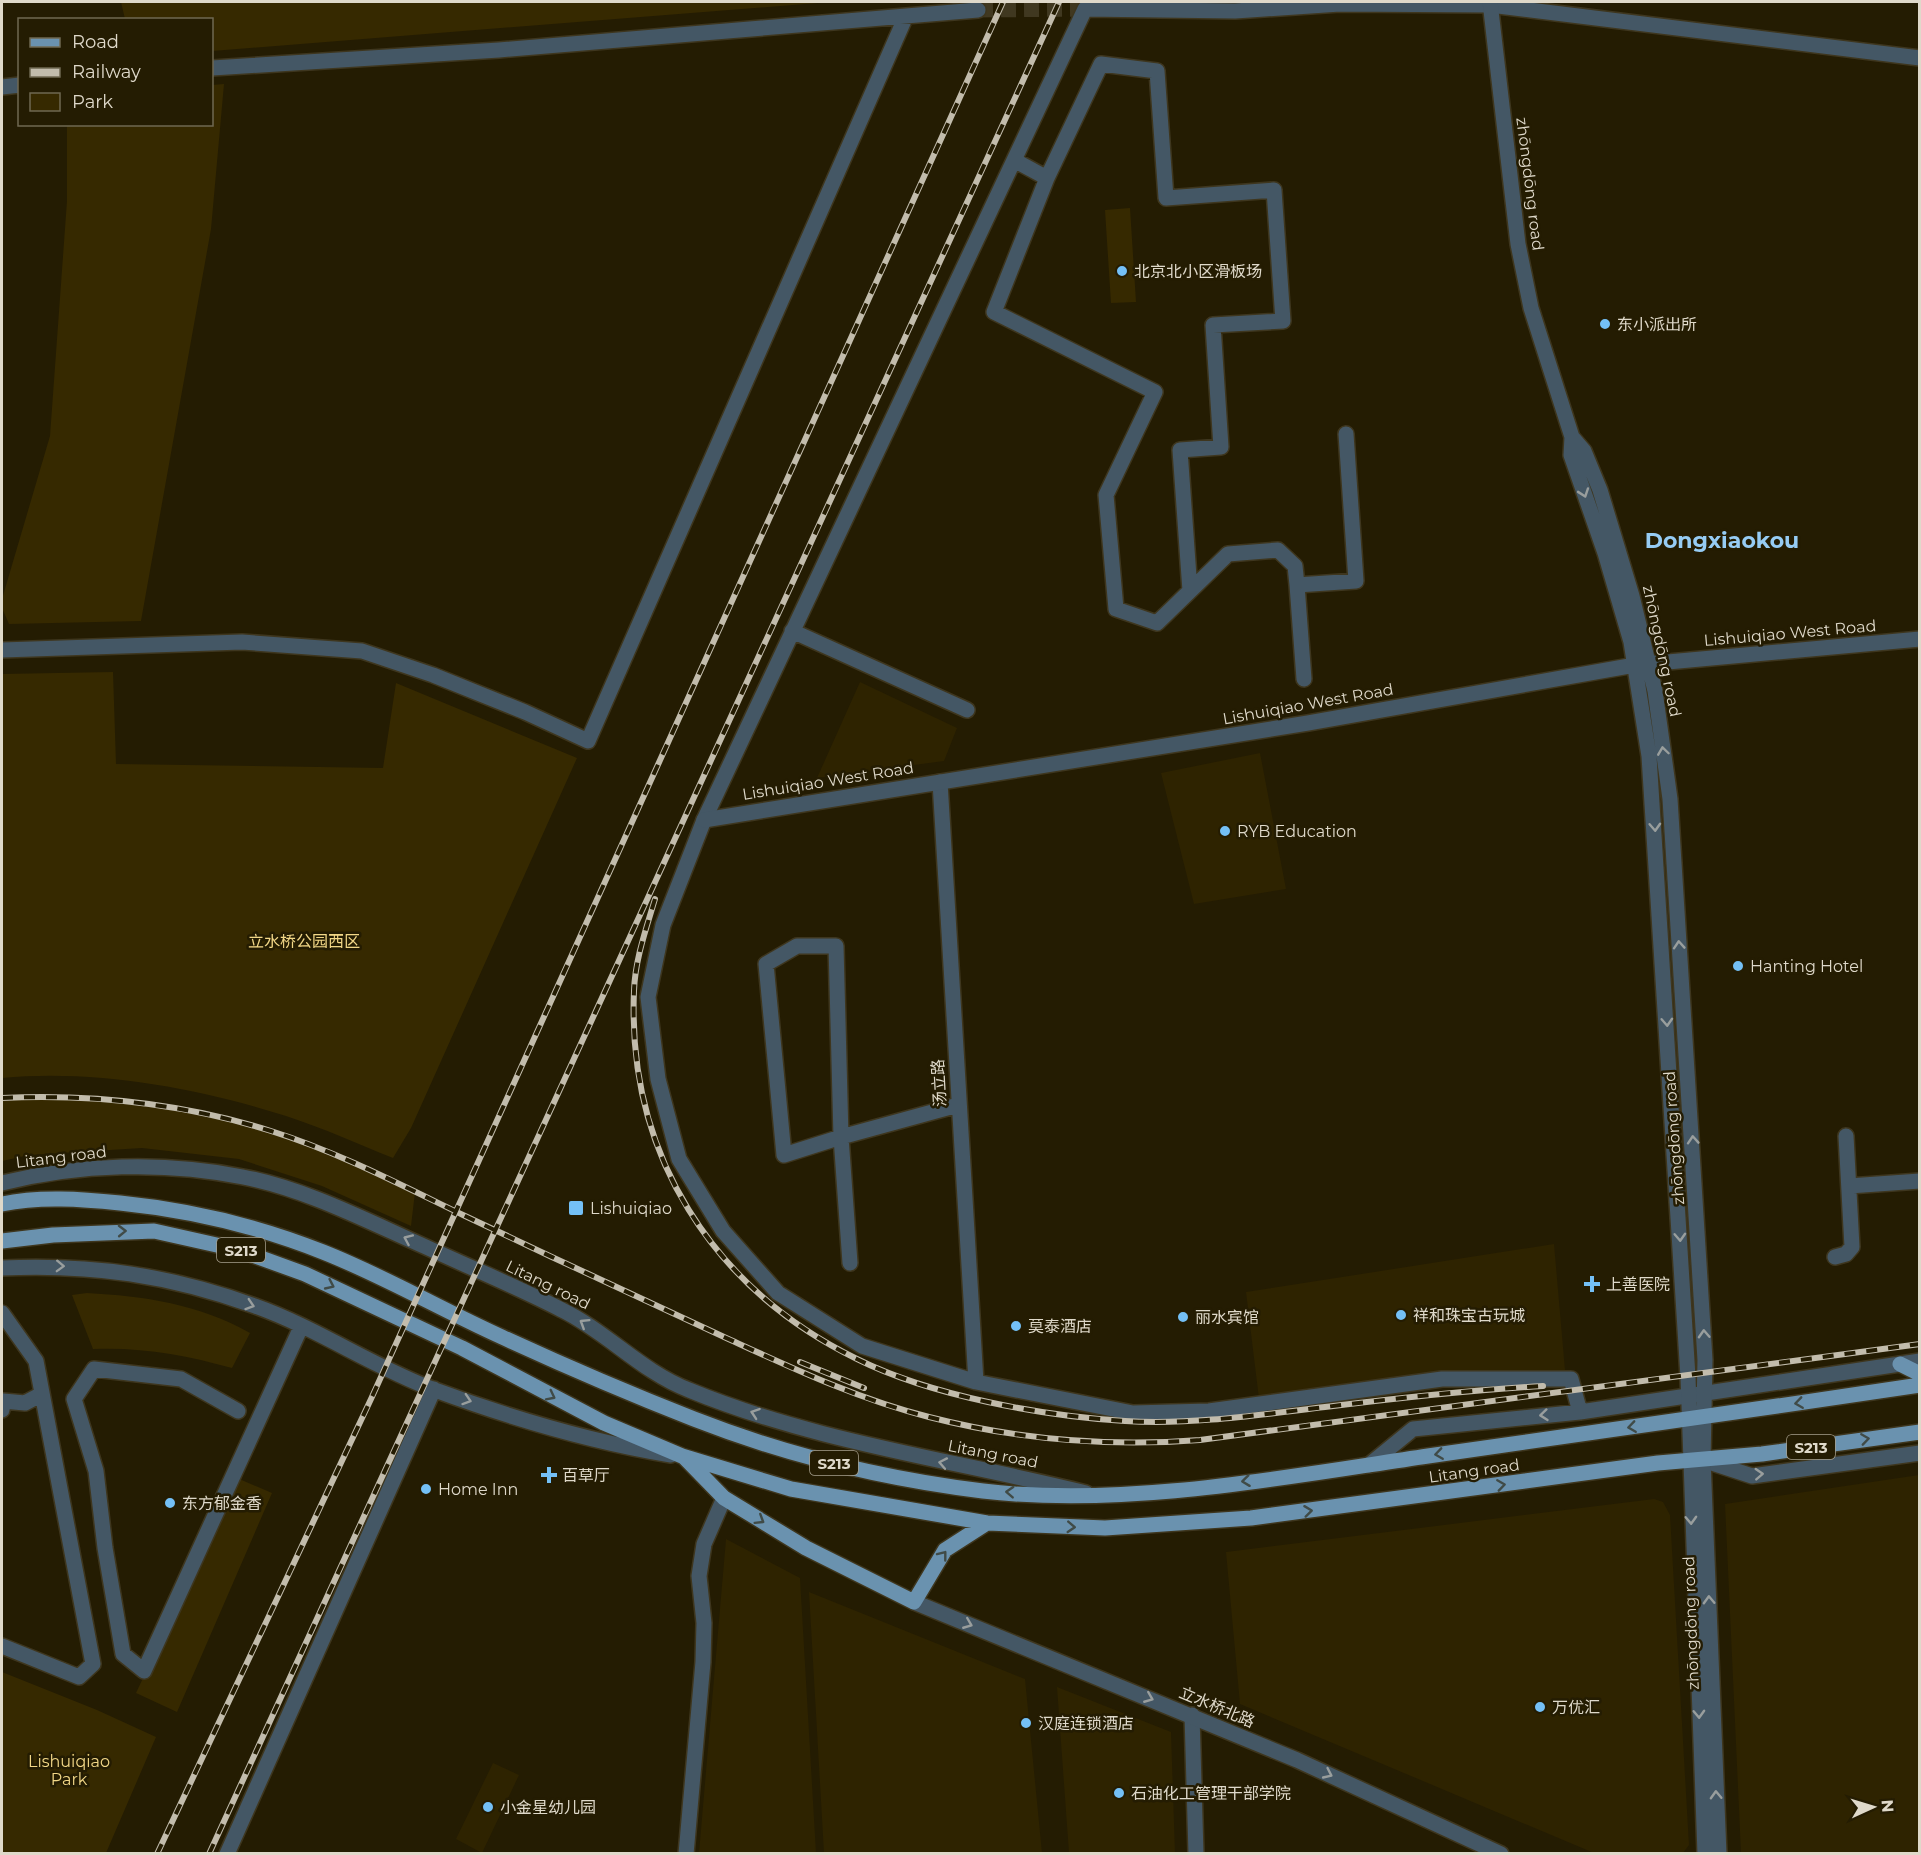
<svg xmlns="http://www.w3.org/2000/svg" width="1921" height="1855" viewBox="0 0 1921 1855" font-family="Montserrat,'Noto Sans SC',sans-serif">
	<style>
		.built { fill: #2e2300 }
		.green { fill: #362900 }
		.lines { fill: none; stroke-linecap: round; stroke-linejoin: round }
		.minor-tunnel { stroke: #403820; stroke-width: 15; stroke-dasharray: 15 8; stroke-linecap: butt }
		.minor-casing { stroke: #3e361e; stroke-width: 18 }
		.tertiary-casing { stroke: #3e361e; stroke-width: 18 }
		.primary-casing { stroke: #3e361e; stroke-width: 18 }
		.minor { stroke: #445765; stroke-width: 15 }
		.tertiary { stroke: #445765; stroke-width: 15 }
		.primary { stroke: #6a92af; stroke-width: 15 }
		.rail-casing { stroke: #c2bcac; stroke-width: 6 }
		.rail { stroke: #241c02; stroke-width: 4; stroke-dasharray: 11; stroke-linecap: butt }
		.oneway { stroke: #999e9d }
		.oneway2 { stroke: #404b47 }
		.poi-dot { fill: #74c0f6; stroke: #241c02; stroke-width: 2 }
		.labels { text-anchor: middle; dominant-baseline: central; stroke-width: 5; stroke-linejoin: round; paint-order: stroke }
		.shield { fill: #241c02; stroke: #a7a08e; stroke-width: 1.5 }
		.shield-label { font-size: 15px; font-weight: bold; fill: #dfd9ca }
		.street-label { font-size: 16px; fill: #dfd9ca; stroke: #241c02 }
		.poi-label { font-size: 16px; fill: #dfd9ca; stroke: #241c02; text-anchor: start }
		.park-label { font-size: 16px; fill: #f2d787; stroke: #241c02 }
		.district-label { font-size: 22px; font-weight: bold; fill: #96ccf4; stroke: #241c02 }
	</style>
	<rect width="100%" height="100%" fill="#241c02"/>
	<path class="built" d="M860 682 957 728 944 761 817 778Z
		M1260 753 1286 889 1194 904 1161 773Z
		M1554 1244 1565 1370 1259 1399 1246 1292Z
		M1919 1475V1853H1741L1725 1504Z
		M1654 1499 1663 1502 1670 1515 1689 1845 1683 1853H1594L1240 1704 1226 1552Z
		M726 1539 800 1578 816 1853H699Z
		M809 1592 1025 1679 1042 1853H824Z
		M1057 1687 1171 1732 1175 1853H1069Z
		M493 1763 519 1775 482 1853 456 1839Z"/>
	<path class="green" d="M121 2H830L212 51V20L125 19Z
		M224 84 211 229 141 621 9 624 2 608V599L50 436 67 201V125L212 124V85Z
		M1130 208 1136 302 1111 303 1105 210Z
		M113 672 116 764 383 768 396 683 577 758 411 1128 393 1158C358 1144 323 1128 286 1116 198 1088 95 1069 2 1078V674Z
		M38 1096C116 1097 198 1107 272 1131 321 1147 369 1170 415 1192L411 1226 322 1186 239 1159 142 1148 29 1155 2 1161V1098Z
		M87 1293C144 1296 199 1304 250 1333L232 1368C185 1355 142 1347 93 1349L72 1295Z
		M237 1478 272 1493 177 1712 136 1693Z
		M2 1672 97 1710 156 1737 106 1853H2Z"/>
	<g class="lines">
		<path class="minor-tunnel" d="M978 10 1085 9"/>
		<defs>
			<path id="minor" d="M212 68 499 50 978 10
				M2 87 20 85
				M1014 160 1047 178 994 312 1155 392 1106 495 1116 609 1157 623 1228 554 1278 550 1295 566 1297 585
				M1047 178 1101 64 1157 71 1166 198 1274 190 1283 321 1213 325 1221 447 1180 450 1190 591
				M792 631 967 710
				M2 650 242 642 362 651 433 675 525 712 588 741 906 16
				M1304 679 1297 585 1356 581 1346 434
				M940 782 976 1382
				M797 946H836L841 1137 784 1155 766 964Z
				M2 1183C78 1164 165 1161 243 1177 306 1189 367 1221 426 1247 471 1268 518 1287 562 1310 607 1332 642 1372 689 1390 815 1442 954 1460 1086 1493
				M1849 1186 1920 1181
				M1835 1257 1846 1254 1852 1247 1846 1136
				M850 1263 841 1137 958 1105
				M2 1268C92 1264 169 1275 255 1306 317 1328 373 1367 435 1390 511 1418 591 1442 671 1455
				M2 1313 36 1361 93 1664 79 1677 2 1646
				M2 1410 3 1401 25 1403 42 1394
				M238 1411 181 1379 94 1369 74 1399 96 1471 105 1548 123 1654 144 1671 301 1327
				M1580 1412 1571 1379H1442L1209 1411 1133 1413 976 1382 862 1346 778 1293 723 1231 679 1159 658 1079 648 997 663 925 704 820 1085 9 1235 11 1340 4 1490 5 1920 58
				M1703 1460 1752 1476 1920 1453
				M1369 1465 1413 1429 1580 1412 1920 1361
				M1192 1715 1196 1854
				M227 1854 434 1389
				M686 1854 703 1662 704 1623 699 1576 704 1544 724 1498"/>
			<path id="tertiary" d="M1490 2 1518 244 1531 308 1572 437 1584 451 1600 490 1632 596 1655 691 1670 799 1705 1360 1703 1460 1719 1854
				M1572 437 1571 455 1605 553 1631 642 1649 756 1688 1377 1705 1854
				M704 820 1308 723 1635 665 1920 639
				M914 1602 1297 1760 1501 1854"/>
			<path id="primary" d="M2 1204C39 1196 82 1199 120 1203 189 1210 258 1226 323 1252 384 1276 442 1310 502 1337 565 1366 630 1394 694 1419 786 1455 885 1479 983 1491 1125 1508 1286 1477 1428 1456 1591 1432 1756 1410 1920 1385
				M2 1241 53 1235 154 1231 239 1250 305 1274 462 1348 604 1423 682 1456 791 1489 987 1523 1105 1528 1251 1518 1658 1463 1762 1454 1920 1432
				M1900 1364 1920 1374
				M685 1458 724 1498 806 1548 914 1602 945 1550 987 1523"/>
		</defs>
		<use href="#minor" class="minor-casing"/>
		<use href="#tertiary" class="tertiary-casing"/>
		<use href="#primary" class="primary-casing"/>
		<use href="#minor" class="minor"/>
		<use href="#tertiary" class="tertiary"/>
		<use href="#primary" class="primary"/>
		<defs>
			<path id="rail" d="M655 899C646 929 635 960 634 991 627 1154 712 1288 857 1359 931 1396 1043 1416 1125 1421 1192 1425 1258 1415 1325 1407 1398 1398 1470 1390 1543 1386
				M2 1098C92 1094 185 1104 271 1131 338 1152 401 1185 463 1215 549 1256 636 1296 722 1336 790 1367 857 1399 929 1417 1019 1440 1108 1447 1200 1440L1920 1344
				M800 1362 864 1388
				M157 1854 371 1399 1003 2
				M209 1854 1059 2"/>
		</defs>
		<use href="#rail" class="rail-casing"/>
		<use href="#rail" class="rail"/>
	</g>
	<defs><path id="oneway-chevron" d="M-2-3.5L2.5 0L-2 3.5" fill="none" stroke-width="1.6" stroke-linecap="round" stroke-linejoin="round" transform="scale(1.5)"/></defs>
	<g class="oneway">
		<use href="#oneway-chevron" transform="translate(1584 493) rotate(71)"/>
		<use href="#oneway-chevron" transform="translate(1663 751) rotate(-98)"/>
		<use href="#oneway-chevron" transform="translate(1655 827) rotate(87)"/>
		<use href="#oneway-chevron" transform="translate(1679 945) rotate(-94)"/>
		<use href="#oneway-chevron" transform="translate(1667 1022) rotate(87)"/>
		<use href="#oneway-chevron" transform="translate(1693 1140) rotate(-94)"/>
		<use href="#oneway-chevron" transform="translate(1680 1237) rotate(87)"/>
		<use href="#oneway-chevron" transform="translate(408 1239) rotate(-156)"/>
		<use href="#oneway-chevron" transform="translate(60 1266) rotate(2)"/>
		<use href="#oneway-chevron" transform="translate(250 1305) rotate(18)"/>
		<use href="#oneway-chevron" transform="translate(584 1323) rotate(-148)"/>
		<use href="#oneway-chevron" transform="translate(1704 1334) rotate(-93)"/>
		<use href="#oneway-chevron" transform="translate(467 1400) rotate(18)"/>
		<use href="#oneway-chevron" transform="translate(755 1413) rotate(-161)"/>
		<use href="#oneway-chevron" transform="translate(1544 1415) rotate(174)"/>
		<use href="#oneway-chevron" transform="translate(943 1463) rotate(-169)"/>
		<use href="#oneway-chevron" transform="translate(1759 1474) rotate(-3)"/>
		<use href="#oneway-chevron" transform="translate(1691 1520) rotate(88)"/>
		<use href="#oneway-chevron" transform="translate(1709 1600) rotate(-92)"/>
		<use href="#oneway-chevron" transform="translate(968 1624) rotate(22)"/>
		<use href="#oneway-chevron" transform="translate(1149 1698) rotate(22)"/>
		<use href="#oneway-chevron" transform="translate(1699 1714) rotate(88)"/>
		<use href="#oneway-chevron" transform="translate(1328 1774) rotate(25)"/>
		<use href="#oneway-chevron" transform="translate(1716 1795) rotate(-92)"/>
	</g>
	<g class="oneway2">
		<use href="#oneway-chevron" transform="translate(122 1231) rotate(-1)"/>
		<use href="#oneway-chevron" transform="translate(330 1285) rotate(25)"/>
		<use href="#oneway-chevron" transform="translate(551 1396) rotate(27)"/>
		<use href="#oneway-chevron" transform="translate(1799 1403) rotate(172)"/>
		<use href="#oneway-chevron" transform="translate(1632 1427) rotate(172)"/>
		<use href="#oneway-chevron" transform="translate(1865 1439) rotate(-8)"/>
		<use href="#oneway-chevron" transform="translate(1439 1454) rotate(172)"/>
		<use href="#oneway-chevron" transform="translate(1246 1481) rotate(173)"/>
		<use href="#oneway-chevron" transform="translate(1501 1485) rotate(-8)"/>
		<use href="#oneway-chevron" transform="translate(1010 1492) rotate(-177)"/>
		<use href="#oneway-chevron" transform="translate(1308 1511) rotate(-7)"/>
		<use href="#oneway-chevron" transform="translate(760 1520) rotate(32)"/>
		<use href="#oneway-chevron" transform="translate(1071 1527) rotate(3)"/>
		<use href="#oneway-chevron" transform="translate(943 1555) rotate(-52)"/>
	</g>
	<g class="poi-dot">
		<circle cx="1122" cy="271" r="6"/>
		<circle cx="1605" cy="324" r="6"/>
		<circle cx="1225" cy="831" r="6"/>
		<circle cx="1738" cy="966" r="6"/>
		<rect x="568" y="1200" width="16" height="16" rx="3"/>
		<path d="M1589 1275h6v6h6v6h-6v6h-6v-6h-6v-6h6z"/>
		<circle cx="1401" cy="1315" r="6"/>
		<circle cx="1183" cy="1317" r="6"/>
		<circle cx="1016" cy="1326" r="6"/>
		<path d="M546 1466h6v6h6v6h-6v6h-6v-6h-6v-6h6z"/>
		<circle cx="426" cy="1489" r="6"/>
		<circle cx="170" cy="1503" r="6"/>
		<circle cx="1540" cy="1707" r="6"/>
		<circle cx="1026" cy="1723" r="6"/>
		<circle cx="1119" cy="1793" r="6"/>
		<circle cx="488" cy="1807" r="6"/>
	</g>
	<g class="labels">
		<g class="shield">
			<rect x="217" y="1238" width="48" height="24" rx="4.5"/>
			<rect x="1787" y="1435" width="48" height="24" rx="4.5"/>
			<rect x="810" y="1451" width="48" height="24" rx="4.5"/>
		</g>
		<g class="shield-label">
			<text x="241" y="1250">S213</text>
			<text x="1811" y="1447">S213</text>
			<text x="834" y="1463">S213</text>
		</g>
		<g class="street-label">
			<text transform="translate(1530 184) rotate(83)">zhōngdōng road</text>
			<text transform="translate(1790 633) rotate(-5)">Lishuiqiao West Road</text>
			<text transform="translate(1662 651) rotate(78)">zhōngdōng road</text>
			<text transform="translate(1308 704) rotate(-10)">Lishuiqiao West Road</text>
			<text transform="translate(828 781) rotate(-9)">Lishuiqiao West Road</text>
			<text transform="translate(939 1083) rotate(-93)">汤立路</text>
			<text transform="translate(1674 1138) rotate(-94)">zhōngdōng road</text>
			<text transform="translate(61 1157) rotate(-7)">Litang road</text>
			<text transform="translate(548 1285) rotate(26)">Litang road</text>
			<text transform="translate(993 1454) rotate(11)">Litang road</text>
			<text transform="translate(1474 1471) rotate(-8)">Litang road</text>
			<text transform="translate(1691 1623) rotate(-92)">zhōngdōng road</text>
			<text transform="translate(1217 1707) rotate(23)">立水桥北路</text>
		</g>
		<g class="poi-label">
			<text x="1134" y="271">北京北小区滑板场</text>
			<text x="1617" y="324">东小派出所</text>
			<text x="1237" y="831">RYB Education</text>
			<text x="1750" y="966">Hanting Hotel</text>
			<text x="590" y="1208">Lishuiqiao</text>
			<text x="1606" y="1284">上善医院</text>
			<text x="1413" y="1315">祥和珠宝古玩城</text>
			<text x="1195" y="1317">丽水宾馆</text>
			<text x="1028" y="1326">莫泰酒店</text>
			<text x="562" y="1475">百草厅</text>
			<text x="438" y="1489">Home Inn</text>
			<text x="182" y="1503">东方郁金香</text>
			<text x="1552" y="1707">万优汇</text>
			<text x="1038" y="1723">汉庭连锁酒店</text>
			<text x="1131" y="1793">石油化工管理干部学院</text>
			<text x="500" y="1807">小金星幼儿园</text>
		</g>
		<g class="park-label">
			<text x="304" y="941">立水桥公园西区</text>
			<text x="69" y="1761">Lishuiqiao<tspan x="69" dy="18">Park</tspan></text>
		</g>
		<g class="district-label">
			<text x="1722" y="540">Dongxiaokou</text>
		</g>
	</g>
	<rect width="1921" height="1855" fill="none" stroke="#dfd9ca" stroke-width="6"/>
	<rect x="18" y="18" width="195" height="108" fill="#241c02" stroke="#6f6852" stroke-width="1.5"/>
	<rect x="30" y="38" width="30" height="9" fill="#6a92af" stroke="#6f6852" stroke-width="1.5"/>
	<text x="72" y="48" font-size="18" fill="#dfd9ca">Road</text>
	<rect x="30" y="68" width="30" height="9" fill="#c2bcac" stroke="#6f6852" stroke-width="1.5"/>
	<text x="72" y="78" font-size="18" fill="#dfd9ca">Railway</text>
	<rect x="30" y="93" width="30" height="18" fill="#362900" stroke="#6f6852" stroke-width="1.5"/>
	<text x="72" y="108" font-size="18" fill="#dfd9ca">Park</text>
	<g transform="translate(1873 1807) rotate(86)" stroke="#241c02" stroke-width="4.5" paint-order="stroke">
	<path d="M0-4.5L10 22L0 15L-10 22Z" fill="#dfd9ca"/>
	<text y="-9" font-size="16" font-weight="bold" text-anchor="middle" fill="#dfd9ca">N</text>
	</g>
</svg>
